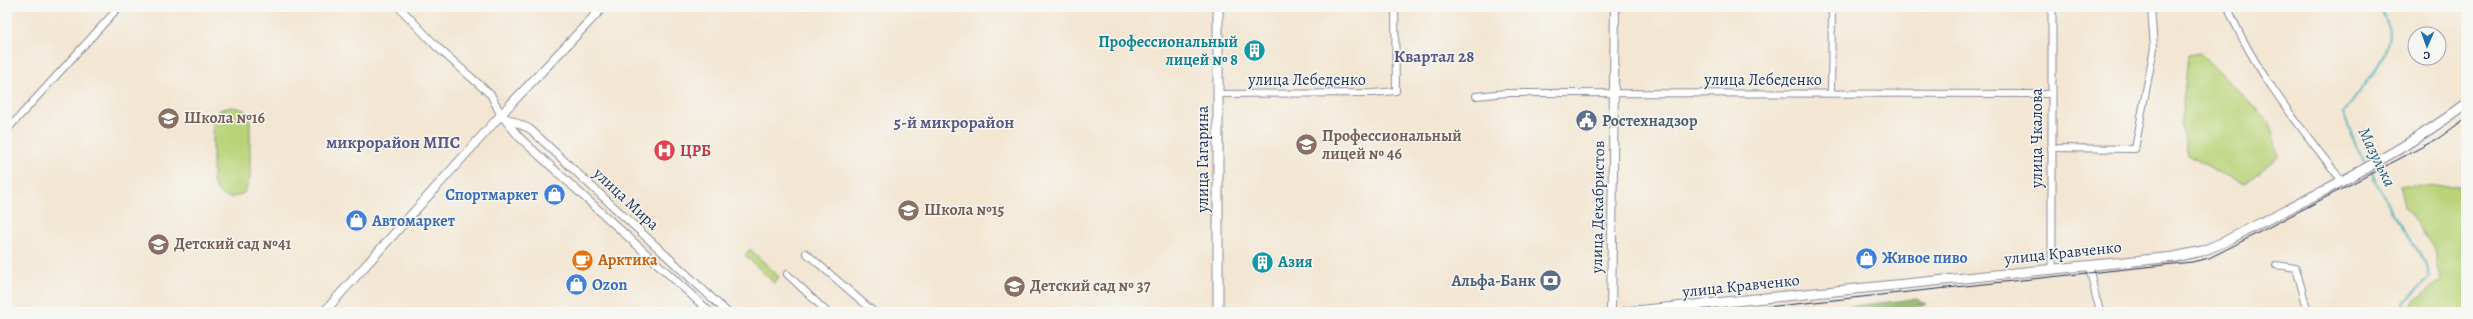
<svg xmlns="http://www.w3.org/2000/svg" width="2473" height="319" viewBox="0 0 2473 319" font-family="Alegreya,serif">
	<style>
		.green { fill: #bad378; stroke: #6a816b }
		.forest { fill: #93b568; stroke: #577263 }
		.lines { fill: none; stroke-linecap: round; stroke-linejoin: round }
		.stream { stroke: #43b2bc; stroke-width: 2 }
		.minor-casing { stroke: #878a98; stroke-width: 8 }
		.tertiary-casing { stroke: #878a98; stroke-width: 9 }
		.secondary-casing { stroke: #878a98; stroke-width: 10 }
		.primary-casing { stroke: #878a98; stroke-width: 11 }
		.minor { stroke: #fff; stroke-width: 6 }
		.tertiary { stroke: #fff; stroke-width: 7 }
		.secondary { stroke: #fff; stroke-width: 8 }
		.primary { stroke: #fff; stroke-width: 9 }
		.tram { stroke: #1b2f5e; stroke-width: 1 }
		.labels { text-anchor: middle; dominant-baseline: central; stroke-width: 3; stroke-linejoin: round; paint-order: stroke }
		.culture-label { font-size: 16px; font-weight: bold; fill: #0d838f; stroke: #f6f6f2; text-anchor: end }
		.street-label { font-size: 16px; fill: #1b2f5e; stroke: #f6f6f2 }
		.education-label { font-size: 16px; font-weight: bold; fill: #785e54; stroke: #f6f6f2; text-anchor: start }
		.service-label { font-size: 16px; font-weight: bold; fill: #4e5e75; stroke: #f6f6f2; text-anchor: start }
		.health-label { font-size: 16px; font-weight: bold; fill: #be3a42; stroke: #f6f6f2; text-anchor: start }
		.shop-label { font-size: 16px; font-weight: bold; fill: #366cbe; stroke: #f6f6f2; text-anchor: start }
		.food-label { font-size: 16px; font-weight: bold; fill: #c56008; stroke: #f6f6f2; text-anchor: start }
		.neighbourhood-label { font-size: 17px; font-weight: bold; fill: #59578a; stroke: #f6f6f2 }
		.water-label { font-size: 17px; font-style: italic; fill: #295d7f; stroke: #f6f6f2 }
	</style>
	<rect width="100%" height="100%" fill="#f6f6f2"/>
	<filter id="ink" filterUnits="userSpaceOnUse"><feTurbulence type="fractalNoise" baseFrequency=".025" numOctaves="2"/><feDisplacementMap in="SourceGraphic" scale="8" xChannelSelector="R" yChannelSelector="G"/><feConvolveMatrix kernelMatrix="1 2 1 2 8 2 1 2 1" color-interpolation-filters="sRGB"/></filter>
	<filter id="wash" filterUnits="userSpaceOnUse"><feTurbulence type="fractalNoise" baseFrequency=".012" numOctaves="4" result="noise"/><feDisplacementMap in="SourceGraphic" scale="16" xChannelSelector="R" yChannelSelector="G"/><feGaussianBlur stdDeviation="0.9" result="paint"/><feColorMatrix in="noise" values="0 0 0 0 0 0 0 0 0 0 0 0 0 0 0 0 0 1.4 0 .05"/><feComposite in="paint" operator="in"/></filter>
	<g filter="url(#wash)">
		<rect width="100%" height="100%" fill="#f3e6d2"/>
		<path class="green" d="M2200 53 2269 122 2279 157 2245 183 2220 173 2188 155 2181 124 2188 55Z
			M231 107C241 108 247 110 250 119V178L245 192C231 202 217 197 213 181V119L219 110Z
			M2400 185 2466 186V312H2409L2414 301 2440 281 2436 252 2405 206Z
			M750 249 779 277 774 283 745 255Z"/>
		<path class="forest" d="M1916 299 1926 304 1872 312H1796Z"/>
		<g class="lines">
			<path class="stream" d="M2366 164 2356 146 2343 113C2363 87 2412 36 2376 7
				M2370 169 2391 212 2426 262 2430 277 2406 300 2400 312"/>
		</g>
	</g>
	<g filter="url(#ink)">
		<g class="lines">
			<defs>
				<path id="minor" d="M2228 7C2251 67 2302 129 2341 180
					M1219 94 1373 93 1396 91 1395 7
					M1831 94 1832 7
					M1476 96 1506 93 2051 94
					M7 130 119 7
					M2051 148 2135 149 2154 48 2151 7
					M806 253 874 312
					M2276 265 2296 268 2308 312
					M2089 266 2096 298 2101 312
					M787 274 827 312"/>
				<path id="tertiary" d="M399 7 437 47 491 95 501 115 520 138 710 312
					M504 117 530 129 727 312
					M2052 270V7"/>
				<path id="secondary" d="M324 312 508 107 603 7
					M1611 312 1615 7"/>
				<path id="primary" d="M1218 7V312
					M1625 312 2174 257 2202 251 2224 242C2306 199 2392 160 2466 104"/>
			</defs>
			<use href="#minor" class="minor-casing"/>
			<use href="#tertiary" class="tertiary-casing"/>
			<use href="#secondary" class="secondary-casing"/>
			<use href="#primary" class="primary-casing"/>
			<use href="#minor" class="minor"/>
			<use href="#tertiary" class="tertiary"/>
			<use href="#secondary" class="secondary"/>
			<use href="#primary" class="primary"/>
			<path class="tram" d="M1720 312 2192 262 2209 258 2233 246 2439 138 2466 118"/>
		</g>
	</g>
	<defs>
		<symbol id="building-disc" viewBox="-11 -11 22 22"><circle r="9.5" fill="#0f9aa8" stroke="#f6f6f2"/><path d="M-4-6H4V6H1V3H-1V6H-4ZM-2.5-4.3h1.7v1.8h-1.7ZM.8-4.3h1.7v1.8H.8ZM-2.5-1h1.7V.8h-1.7ZM.8-1h1.7V.8H.8Z" fill="#fff"/></symbol>
		<symbol id="school-disc" viewBox="-11 -11 22 22"><circle r="9.5" fill="#8d6e63" stroke="#f6f6f2"/><path d="M0-5L7-2L0 1L-7-2ZM-4 1L0 2.5L4 1V4Q0 6-4 4Z" fill="#fff"/></symbol>
		<symbol id="civic-disc" viewBox="-11 -11 22 22"><circle r="9.5" fill="#5c6f8a" stroke="#f6f6f2"/><path d="M-.6-6.5H3V-4.5H.6V-3L4-1V1h2V6H-6V1h2V-1L-.6-3ZM-1.2 2.5V6h2.4V2.5Z" fill="#fff"/></symbol>
		<symbol id="university-disc" viewBox="-11 -11 22 22"><circle r="9.5" fill="#8d6e63" stroke="#f6f6f2"/><path d="M0-5L7-2L0 1L-7-2ZM-4 1L0 2.5L4 1V4Q0 6-4 4Z" fill="#fff"/></symbol>
		<symbol id="hospital-disc" viewBox="-11 -11 22 22"><circle r="9.5" fill="#e0444e" stroke="#f6f6f2"/><path d="M-5-5h3v3.5h4V-5h3V5h-3V1.5h-4V5h-3Z" fill="#fff"/></symbol>
		<symbol id="shop-disc" viewBox="-11 -11 22 22"><circle r="9.5" fill="#3f7fe0" stroke="#f6f6f2"/><path d="M-5-2.5h2.3a2.7 3.5 0 0 1 5.4 0H5L5.5 6h-11ZM-1.5-2.5h3a1.5 2.3 0 0 0-3 0Z" fill="#fff"/></symbol>
		<symbol id="cafe-disc" viewBox="-11 -11 22 22"><circle r="9.5" fill="#e8710a" stroke="#f6f6f2"/><path d="M-5.5-4.5H6V0H3Q3 3.5 0 3.5H-2.5Q-5.5 3.5-5.5 0ZM3-3.2v2h1.7v-2ZM-6 4.5H4V6H-6Z" fill="#fff"/></symbol>
		<symbol id="bank-disc" viewBox="-11 -11 22 22"><circle r="9.5" fill="#5c6f8a" stroke="#f6f6f2"/><path d="M-6-4H6V4H-6ZM0-2.3a2.3 2.3 0 1 0 0 4.6a2.3 2.3 0 1 0 0-4.6Z" fill="#fff"/></symbol>
	</defs>
	<g fill-rule="evenodd">
		<use href="#building-disc" x="1242" y="38" width="25" height="25"/>
		<use href="#school-disc" x="156" y="106" width="25" height="25"/>
		<use href="#civic-disc" x="1574" y="108" width="25" height="25"/>
		<use href="#university-disc" x="1294" y="132" width="25" height="25"/>
		<use href="#hospital-disc" x="652" y="138" width="25" height="25"/>
		<use href="#shop-disc" x="542" y="182" width="25" height="25"/>
		<use href="#school-disc" x="896" y="198" width="25" height="25"/>
		<use href="#shop-disc" x="344" y="208" width="25" height="25"/>
		<use href="#school-disc" x="146" y="232" width="25" height="25"/>
		<use href="#shop-disc" x="1854" y="246" width="25" height="25"/>
		<use href="#cafe-disc" x="570" y="248" width="25" height="25"/>
		<use href="#building-disc" x="1250" y="250" width="25" height="25"/>
		<use href="#bank-disc" x="1538" y="268" width="25" height="25"/>
		<use href="#shop-disc" x="564" y="272" width="25" height="25"/>
		<use href="#school-disc" x="1002" y="274" width="25" height="25"/>
	</g>
	<g class="labels">
		<g class="culture-label">
			<text x="1238" y="42">Профессиональный<tspan x="1238" dy="18">лицей № 8</tspan></text>
			<text x="1278" y="262" text-anchor="start">Азия</text>
		</g>
		<g class="street-label">
			<text x="1307" y="80">улица Лебеденко</text>
			<text x="1763" y="80">улица Лебеденко</text>
			<text transform="translate(2037 138) rotate(-90)">улица Чкалова</text>
			<text transform="translate(1203 159) rotate(-90)">улица Гагарина</text>
			<text transform="translate(626 199) rotate(43)">улица Мира</text>
			<text transform="translate(1598 207) rotate(-89)">улица Декабристов</text>
			<text transform="translate(2063 253) rotate(-6)">улица Кравченко</text>
			<text transform="translate(1741 286) rotate(-6)">улица Кравченко</text>
		</g>
		<g class="education-label">
			<text x="184" y="118">Школа №16</text>
			<text x="1322" y="136">Профессиональный<tspan x="1322" dy="18">лицей № 46</tspan></text>
			<text x="924" y="210">Школа №15</text>
			<text x="174" y="244">Детский сад №41</text>
			<text x="1030" y="286">Детский сад № 37</text>
		</g>
		<g class="service-label">
			<text x="1602" y="121">Ростехнадзор</text>
			<text x="1536" y="281" text-anchor="end">Альфа-Банк</text>
		</g>
		<g class="health-label">
			<text x="680" y="151">ЦРБ</text>
		</g>
		<g class="shop-label">
			<text x="538" y="195" text-anchor="end">Спортмаркет</text>
			<text x="372" y="221">Автомаркет</text>
			<text x="1882" y="258">Живое пиво</text>
			<text x="592" y="285">Ozon</text>
		</g>
		<g class="food-label">
			<text x="598" y="260">Арктика</text>
		</g>
		<g class="neighbourhood-label">
			<text x="1434" y="56">Квартал 28</text>
			<text x="954" y="122">5-й микрорайон</text>
			<text x="393" y="142">микрорайон МПС</text>
		</g>
		<g class="water-label">
			<text transform="translate(2377 157) rotate(64)">Мазулька</text>
		</g>
	</g>
	<rect width="2473" height="319" fill="none" stroke="#f6f6f2" stroke-width="24"/>
	<g transform="translate(2427 46) rotate(182)"><circle r="19" fill="#f6f6f2" stroke="#9ea6b7"/>
	<path d="M0-3L7 15L0 10L-7 15Z" fill="#1f6fb2"/>
	<text y="-6" font-size="11" font-weight="bold" text-anchor="middle" fill="#1b2f5e">С</text>
	</g>
</svg>
